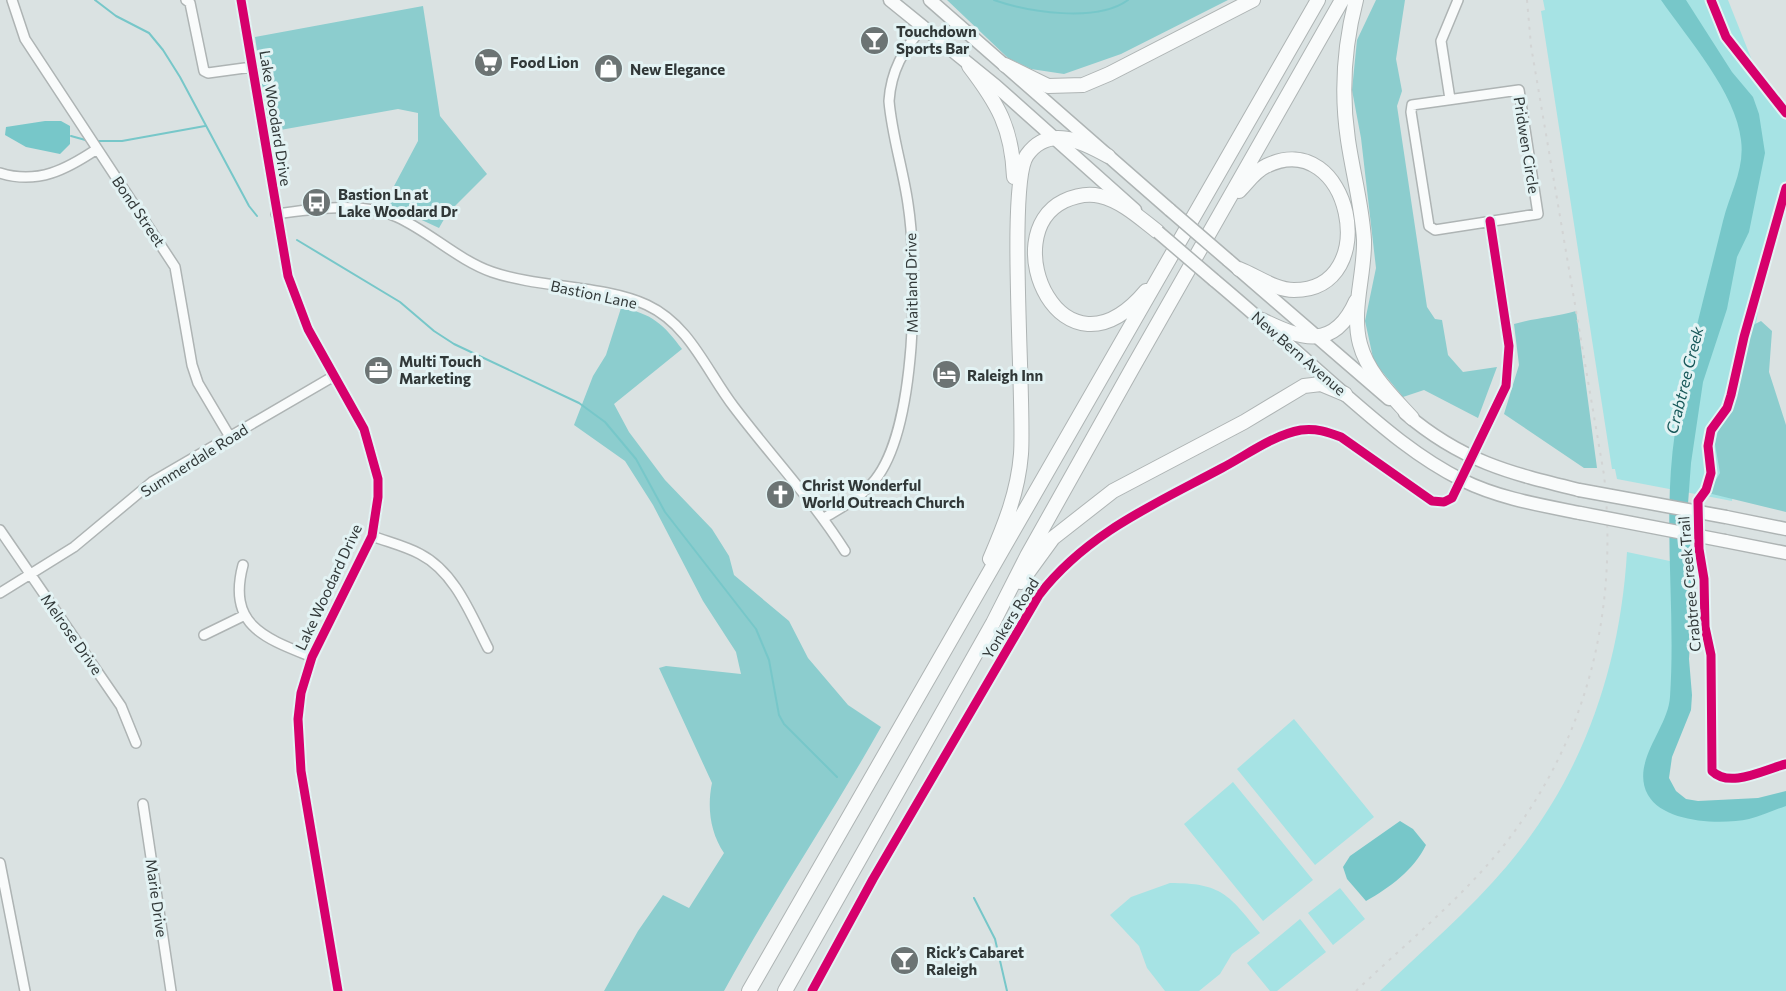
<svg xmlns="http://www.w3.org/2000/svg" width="1786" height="991" viewBox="0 0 1786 991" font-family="Commissioner,sans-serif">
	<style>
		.green { fill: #a6e3e4 }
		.forest { fill: #8ccdce }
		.water { fill: #77c7c9 }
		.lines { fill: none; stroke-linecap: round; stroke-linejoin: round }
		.stream { stroke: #77c7c9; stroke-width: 2 }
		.minor-casing { stroke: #aeb4b4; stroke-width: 12 }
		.major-casing { stroke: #aeb4b4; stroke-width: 15 }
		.highway-casing { stroke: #aeb4b4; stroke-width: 16 }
		.minor { stroke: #f9fbfb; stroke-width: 9 }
		.major { stroke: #f9fbfb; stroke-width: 12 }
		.highway { stroke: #f9fbfb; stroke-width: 14 }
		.rail { stroke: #d2d4d4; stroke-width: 2; stroke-dasharray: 3 6; stroke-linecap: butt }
		.major-bridge-casing { stroke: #aeb4b4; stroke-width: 15; stroke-linecap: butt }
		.major-bridge { stroke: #f9fbfb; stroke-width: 12 }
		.cycleway-casing { stroke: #e3f3f4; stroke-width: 13 }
		.cycleway { stroke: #d6006c; stroke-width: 9 }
		.labels { text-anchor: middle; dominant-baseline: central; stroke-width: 6; stroke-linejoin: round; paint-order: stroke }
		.poi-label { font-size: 15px; font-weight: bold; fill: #313838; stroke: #e3f3f4; text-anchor: start }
		.street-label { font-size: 15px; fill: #313838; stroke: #e3f3f4 }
		.water-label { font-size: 16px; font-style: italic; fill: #185859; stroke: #e3f3f4 }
	</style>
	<rect width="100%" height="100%" fill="#dae2e2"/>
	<path class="green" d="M1543 0H1728L1753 63 1786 107V196L1759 303 1732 501 1617 479 1615 469H1612L1541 11 1545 10Z
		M1627 552 1684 564 1685 641 1656 770 1681 808 1786 804V991H1380C1423 950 1469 911 1507 866 1583 776 1620 668 1627 552Z
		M1294 719 1374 817 1315 865 1237 769Z
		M1233 782 1313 880 1263 921 1184 824Z
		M1170 883C1222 883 1229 895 1260 933L1232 954 1220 974 1199 991H1165L1147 968 1139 946 1110 915 1131 897Z
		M1340 888 1365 919 1333 945 1308 913Z
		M1300 919 1326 952 1277 991H1270L1247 963Z"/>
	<path class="forest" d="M947 0H1228L1121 54 1064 74 1031 69 1008 58Z
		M1376 0H1405L1396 59 1402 91 1397 106 1427 307 1435 319 1442 320 1448 355 1463 372 1497 367 1478 418 1424 390 1403 397 1374 362 1365 321 1376 268 1361 138 1352 90 1357 40Z
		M423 6 440 116 487 174 447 214 439 228 385 203 418 141V113L398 109 269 132 255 37Z
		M621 308C652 313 664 325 682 349L614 404 629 432 665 480 712 529 729 556 734 575 789 621 808 658 848 705 881 727C831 816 773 901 724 991H604L638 931 663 895 689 908 724 853C710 832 707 807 712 783L659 668 666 666 741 674 736 652 703 601 653 505 625 461 574 425 593 376 606 355Z
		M1576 311 1597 468H1584L1504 414 1519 365 1514 324C1535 318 1555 317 1576 311Z
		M1761 321 1772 331 1769 372 1786 425V512L1708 493 1720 473 1715 444 1718 431 1730 412 1740 362 1751 326Z"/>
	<path class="water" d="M1661 0H1686L1732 72 1753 97 1759 114 1765 153 1749 232 1737 257 1727 309 1703 382 1691 463 1688 504 1693 593 1689 659 1692 695 1691 710 1672 757 1669 778 1676 791 1686 799 1698 801 1758 798 1786 791V806C1774 810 1761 816 1749 819 1721 825 1664 823 1648 795 1630 762 1668 729 1670 697 1676 609 1662 521 1675 432 1686 361 1706 291 1723 221 1730 193 1745 169 1741 140 1736 93 1688 39 1661 0Z
		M45 121H61L70 126V144L60 154 26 147 5 135 6 127Z
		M1400 821 1413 829 1426 845C1414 870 1389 888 1366 901L1347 879 1343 867 1350 856Z"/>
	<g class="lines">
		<path class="stream" d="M95 0 116 16 149 33 163 50 180 77 249 206 257 216
			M994 0C1028 12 1097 23 1128 0
			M71 136 89 141
			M95 141H122L205 126
			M297 240 400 302 434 331 454 344 579 403 605 422 636 459 665 512 756 629 769 660 779 715 784 724 837 777
			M974 898 995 939 1007 991"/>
		<defs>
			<path id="minor" d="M12 0 25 39 175 267 192 365 198 383 230 437
				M186 0 190 3 204 71 208 73 252 67
				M241 0 288 276 308 329 364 429 378 479V497L372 536 312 657 301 693 298 719 301 771 338 991
				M1519 90 1538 214 1435 230 1429 226 1411 112 1412 105Z
				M1450 99 1441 41 1458 0
				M0 173C38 185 67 169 97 149
				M276 214C314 209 361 201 397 217 430 232 458 260 492 272 538 288 604 285 647 305 690 325 707 372 734 407 771 456 812 499 845 551
				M824 518C842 507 862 497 875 480 917 428 918 269 908 204 903 169 892 136 889 101 891 71 903 50 923 27
				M0 530 121 706 136 743
				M372 536C388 542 405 546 420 554 455 572 471 615 488 648
				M243 565C227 625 264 638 312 657
				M0 593 74 547 152 482 334 376
				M204 635 243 616
				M143 804 171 991
				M0 863 25 991
				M812 991 873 879 1039 595C1087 533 1155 504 1222 468 1247 455 1273 435 1301 430 1316 428 1328 432 1341 437L1432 501 1444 502 1452 498 1506 386 1509 346 1490 221"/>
			<path id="major" d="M890 0 996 86 1135 210
				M930 0 1170 210
				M1228 260 1389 399
				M1214 280C1257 316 1299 354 1341 391 1379 424 1416 457 1462 480 1498 498 1540 505 1580 513
				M1405 413C1461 461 1509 473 1579 490
				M1726 517 1786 529
				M1725 541 1786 553"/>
			<path id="highway" d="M1356 0C1344 46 1341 93 1348 140 1353 174 1362 206 1364 240 1365 274 1351 310 1360 344 1368 374 1392 396 1412 418
				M1005 65 1048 86 1083 85 1109 74 1253 0
				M969 66C998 104 1012 128 1014 177
				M1239 269C1257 276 1275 290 1294 290 1385 290 1350 125 1266 166 1255 171 1248 182 1239 191
				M1146 291C1062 391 994 235 1064 201 1075 196 1088 193 1100 196 1122 201 1141 219 1158 232
				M1262 320C1301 339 1334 351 1356 301
				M990 559C1005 524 1018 492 1021 454 1025 402 1007 183 1027 155 1049 124 1083 142 1108 156
				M1021 582 1053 538 1113 491 1244 422 1304 386 1321 384 1345 394
				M749 991 1318 0
				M785 991 993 623 1027 556 1133 367 1342 0"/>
		</defs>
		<use href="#minor" class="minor-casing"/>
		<use href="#major" class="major-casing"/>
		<use href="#highway" class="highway-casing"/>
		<use href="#minor" class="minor"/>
		<use href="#major" class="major"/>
		<use href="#highway" class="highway"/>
		<path class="rail" d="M1356 991C1407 942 1465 896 1508 840 1590 733 1618 607 1604 475L1531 46 1527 0"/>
		<defs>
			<path id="major-bridge" d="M1170 210 1228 260
				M1158 232 1214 280
				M1579 490 1726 517
				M1580 513 1725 541"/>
		</defs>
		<use href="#major-bridge" class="major-bridge-casing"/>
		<use href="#major-bridge" class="major-bridge"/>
		<defs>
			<path id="cycleway" d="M241 0 288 276 308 329 364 429 378 479V497L372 536 312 657 301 693 298 719 301 771 338 991
				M1711 0 1726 37 1786 113
				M1786 188 1744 337 1731 395 1727 408 1711 430 1708 446 1711 473 1706 490 1698 501 1699 549 1704 579 1705 627 1711 655 1712 771C1730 789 1765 769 1786 764
				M812 991 873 879 1039 595C1087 533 1155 504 1222 468 1247 455 1273 435 1301 430 1316 428 1328 432 1341 437L1432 501 1444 502 1452 498 1506 386 1509 346 1490 221"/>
		</defs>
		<use href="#cycleway" class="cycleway-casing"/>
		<use href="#cycleway" class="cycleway"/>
	</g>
	<defs>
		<symbol id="bar-disc" viewBox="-11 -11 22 22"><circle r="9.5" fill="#6c7474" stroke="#e3f3f4"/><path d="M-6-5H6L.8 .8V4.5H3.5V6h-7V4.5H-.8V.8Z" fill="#fff"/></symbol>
		<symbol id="supermarket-disc" viewBox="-11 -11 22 22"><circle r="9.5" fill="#6c7474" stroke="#e3f3f4"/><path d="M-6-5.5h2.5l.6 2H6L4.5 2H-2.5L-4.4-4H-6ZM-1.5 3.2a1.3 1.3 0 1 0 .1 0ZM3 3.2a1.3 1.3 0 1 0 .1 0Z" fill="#fff"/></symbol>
		<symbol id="shop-disc" viewBox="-11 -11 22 22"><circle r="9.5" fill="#6c7474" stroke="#e3f3f4"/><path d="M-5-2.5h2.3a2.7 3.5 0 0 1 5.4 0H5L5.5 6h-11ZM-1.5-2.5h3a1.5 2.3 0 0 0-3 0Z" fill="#fff"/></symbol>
		<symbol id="bus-disc" viewBox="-11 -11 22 22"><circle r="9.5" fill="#6c7474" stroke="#e3f3f4"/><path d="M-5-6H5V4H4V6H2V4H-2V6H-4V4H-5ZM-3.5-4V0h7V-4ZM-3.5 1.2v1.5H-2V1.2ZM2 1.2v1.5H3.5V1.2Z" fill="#fff"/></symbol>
		<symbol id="office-disc" viewBox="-11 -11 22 22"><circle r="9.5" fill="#6c7474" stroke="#e3f3f4"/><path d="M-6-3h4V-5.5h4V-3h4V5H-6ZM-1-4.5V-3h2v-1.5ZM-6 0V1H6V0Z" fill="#fff"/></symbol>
		<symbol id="hotel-disc" viewBox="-11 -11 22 22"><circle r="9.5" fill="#6c7474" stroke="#e3f3f4"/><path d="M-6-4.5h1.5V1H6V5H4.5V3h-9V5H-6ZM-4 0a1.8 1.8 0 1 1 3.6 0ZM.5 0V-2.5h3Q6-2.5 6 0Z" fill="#fff"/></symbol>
		<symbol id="church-disc" viewBox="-11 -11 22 22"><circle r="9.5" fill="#6c7474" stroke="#e3f3f4"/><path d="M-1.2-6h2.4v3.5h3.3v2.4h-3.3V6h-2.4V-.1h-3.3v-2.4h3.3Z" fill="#fff"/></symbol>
	</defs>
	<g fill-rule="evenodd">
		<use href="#bar-disc" x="858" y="24" width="33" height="33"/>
		<use href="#supermarket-disc" x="472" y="46" width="33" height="33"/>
		<use href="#shop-disc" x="592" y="52" width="33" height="33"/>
		<use href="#bus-disc" x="300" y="186" width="33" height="33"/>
		<use href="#office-disc" x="362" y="354" width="33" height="33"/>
		<use href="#hotel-disc" x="930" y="358" width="33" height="33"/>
		<use href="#church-disc" x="764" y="478" width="33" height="33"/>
		<use href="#bar-disc" x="888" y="944" width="33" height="33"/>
	</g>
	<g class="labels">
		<g class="poi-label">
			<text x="896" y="31">Touchdown<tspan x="896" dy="17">Sports Bar</tspan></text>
			<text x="510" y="62">Food Lion</text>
			<text x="630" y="69">New Elegance</text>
			<text x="338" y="194">Bastion Ln at<tspan x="338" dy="17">Lake Woodard Dr</tspan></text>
			<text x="399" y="361">Multi Touch<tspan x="399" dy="17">Marketing</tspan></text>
			<text x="967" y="375">Raleigh Inn</text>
			<text x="802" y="485">Christ Wonderful<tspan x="802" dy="17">World Outreach Church</tspan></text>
			<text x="926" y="952">Rick’s Cabaret<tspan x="926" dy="17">Raleigh</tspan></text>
		</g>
		<g class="street-label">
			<text transform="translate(276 118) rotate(81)">Lake Woodard Drive</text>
			<text transform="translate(1527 145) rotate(81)">Pridwen Circle</text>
			<text transform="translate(139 211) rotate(56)">Bond Street</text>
			<text transform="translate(911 283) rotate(-91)">Maitland Drive</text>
			<text transform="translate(594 294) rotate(12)">Bastion Lane</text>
			<text transform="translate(1299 353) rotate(41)">New Bern Avenue</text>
			<text transform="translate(194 460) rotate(-32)">Summerdale Road</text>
			<text transform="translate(1689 584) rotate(-95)">Crabtree Creek Trail</text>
			<text transform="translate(328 587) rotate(-65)">Lake Woodard Drive</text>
			<text transform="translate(1010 618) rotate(-58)">Yonkers Road</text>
			<text transform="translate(72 634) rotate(55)">Melrose Drive</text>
			<text transform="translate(157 898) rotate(82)">Marie Drive</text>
		</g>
		<g class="water-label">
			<text transform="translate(1684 380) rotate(-76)">Crabtree Creek</text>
		</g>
	</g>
</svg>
